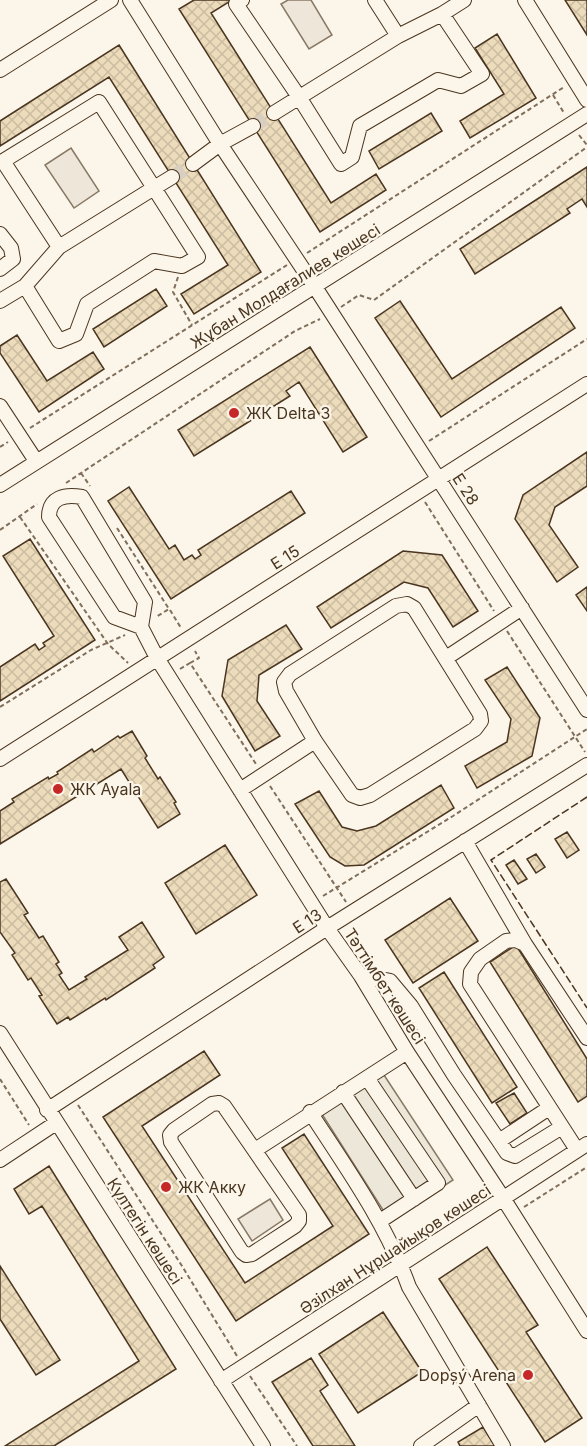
<svg xmlns="http://www.w3.org/2000/svg" width="587" height="1446" viewBox="0 0 587 1446" font-family="Inter,sans-serif">
	<style>
		.green { fill: #ede6d9; stroke: #887966; stroke-width: 1.5 }
		.parking { fill: #ede7d9; stroke: #887966; stroke-width: 1.5 }
		.building { fill: url(#building-cross-hatch); stroke: #4a3520; stroke-width: 1.5 }
		.lines { fill: none; stroke-linecap: round; stroke-linejoin: round }
		.minor-tunnel { stroke: #d8cfc1; stroke-width: 14; stroke-dasharray: 14 7; stroke-linecap: butt }
		.minor-casing { stroke: #4a3520; stroke-width: 16 }
		.path { stroke: #7f6f5c; stroke-width: 2; stroke-dasharray: 4.5 3; stroke-linecap: butt }
		.minor { stroke: #fbf6e9; stroke-width: 14 }
		.fence { stroke: #4a3520; stroke-width: 1.5; stroke-dasharray: 8 3; stroke-linecap: butt }
		.poi-dot { fill: #c62828; stroke: #fbf6e9; stroke-width: 2 }
		.labels { text-anchor: middle; dominant-baseline: central; stroke-width: 4.5; stroke-linejoin: round; paint-order: stroke }
		.street-label { font-size: 16px; fill: #4a3520; stroke: #fbf6e9 }
		.poi-label { font-size: 16px; fill: #4a3520; stroke: #fbf6e9; text-anchor: start }
	</style>
	<defs>
		<pattern id="building-cross-hatch" width="8" height="8" patternUnits="userSpaceOnUse" patternTransform="scale(1.5)"><rect width="8" height="8" fill="#ecdcbc"/><path d="M0 0l8 8M0 8l8-8" fill="none" stroke="#ccbda1"/></pattern>
	</defs>
	<rect width="100%" height="100%" fill="#fbf6e9"/>
	<path class="green" d="M288 0H311L332 35 309 49 281 4Z
		M71 148 99 191 74 208 45 165Z
		M270 1199 283 1220 252 1241 238 1219Z"/>
	<path class="parking" d="M382 1072 453 1180 390 1221 320 1111Z"/>
	<path class="building" d="M194 0H232L211 13 331 203 376 174 386 190 320 232 179 9Z
		M565 0H587V35Z
		M497 34 536 98 470 138 460 121 504 94 475 48Z
		M119 45 261 272 194 314 181 294 228 265 109 77 0 146V121Z
		M431 113 442 131 379 169 369 151Z
		M587 167V207L582 199 567 209 570 213 475 274 460 249Z
		M156 289 167 306 104 347 93 329Z
		M400 301 452 379 561 307 575 328 441 417 375 318Z
		M17 335 47 381 93 352 104 369 39 412 0 353V346Z
		M310 347 367 437 343 452 299 382 286 391 290 396 194 456 178 430Z
		M587 452V486L555 507 549 525 578 567 557 582 515 519 523 495Z
		M129 487 169 549 175 545 184 560 192 555 195 559 201 555 198 550 291 491 305 513 171 599 108 501Z
		M30 539 95 640 0 701V667L35 644 39 650 45 646 43 643 54 636 3 556Z
		M403 551 442 555 478 611 453 627 428 588 404 582 331 628 317 607Z
		M587 587V611L576 595Z
		M286 625 302 649 259 675 257 701 280 736 255 751 222 696 228 660Z
		M507 667 540 718 532 756 477 788 465 766 507 742 511 719 485 680Z
		M132 731 147 756 145 758 158 779 160 777 176 802 174 803 180 814 158 828 121 769 0 844V811L14 802 12 799 48 777 49 779 58 774 57 772 92 749 94 752 118 736 120 738Z
		M441 785 454 808 364 865 345 866 330 857 295 804 319 791 342 827 357 831 376 826Z
		M567 832 579 850 567 858 555 839Z
		M225 845 257 895 196 934 165 883Z
		M536 854 545 867 536 873 527 859Z
		M514 860 527 879 518 884 506 865Z
		M6 879 28 913 24 915 39 938 43 936 59 962 56 964 62 973 59 975 69 990 87 979 85 977 128 950 119 937 142 922 164 957 153 965 155 968 106 1000 105 998 70 1020 68 1017 57 1024 39 996 42 995 31 978 28 980 12 955 15 953 0 932V882Z
		M450 898 478 941 413 983 385 940Z
		M516 945 587 1059V1096L578 1102 490 962Z
		M444 972 517 1087 492 1103 419 988Z
		M204 1051 220 1075 142 1126 245 1283 333 1226 282 1148 304 1134 369 1234 236 1321 103 1117Z
		M514 1093 527 1113 510 1124 496 1103Z
		M49 1166 176 1369 54 1446H5L139 1361 42 1206 29 1214 14 1189Z
		M487 1247 538 1325 526 1332 582 1418 545 1442 439 1279Z
		M0 1266 60 1360 36 1375 0 1319Z
		M383 1312 422 1372 358 1413 319 1354Z
		M311 1358 328 1385 320 1391 355 1446H313L272 1382Z
		M483 1427 495 1446H460L458 1442Z"/>
	<g class="lines">
		<path class="minor-tunnel" d="M253 126 274 113
			M172 177 193 164"/>
		<defs>
			<path id="minor" d="M130 0 220 144 315 287 587 710
				M242 0 236 4 299 97 341 164 352 157 360 126 438 80 461 86 482 74 442 14
				M375 0 398 36
				M525 0 587 100
				M0 70 111 0
				M274 113 398 36 442 14 464 0
				M193 164 220 144 253 126
				M0 234 11 248 13 259 0 269
				M59 247 3 161 99 102 154 188 172 177
				M0 301 25 286 59 247 154 188 198 257 182 266 154 261 87 304 76 334 59 341 25 286
				M0 406 36 461
				M0 485 587 114
				M407 604 414 608 480 714 481 721 475 729 370 795 360 798 352 795 315 741 286 691 284 682 290 674 396 606Z
				M141 627 114 617 49 517C49 497 65 494 82 497L145 602 141 627 157 658 327 928 361 976 407 1052 503 1198 587 1331
				M446 658 522 608
				M0 759 587 384
				M240 790 315 741
				M465 841 525 944
				M361 976 390 981 411 1006 454 1075 499 1141 549 1108
				M0 1033 263 1446
				M367 1078 438 1183 380 1221
				M343 1092 414 1199
				M219 1103 224 1106 299 1215V1221L295 1226 252 1254 246 1255 242 1252 171 1142 170 1135 174 1130 212 1104Z
				M47 1110 327 928 587 765
				M310 1112C347 1169 386 1223 409 1287L503 1446
				M499 1141 507 1153 515 1156 562 1127
				M255 1150 407 1052
				M577 1150 470 984 471 972 480 959 506 941 516 940 525 944 587 1038
				M0 1160 56 1123
				M221 1381 587 1144
				M421 1446 479 1405"/>
		</defs>
		<use href="#minor" class="minor-casing"/>
		<path class="path" d="M553 95 564 113
			M579 135 587 145
			M307 253 564 87
			M178 277 173 292 192 325
			M341 307 359 295 374 300 587 147
			M30 428 287 265
			M429 441 587 339
			M0 447 8 442
			M81 473 90 486
			M66 483 295 331 320 319
			M425 502 494 611
			M20 517 108 644 128 663
			M117 528 169 609 156 617
			M0 530 37 504
			M170 610 181 628
			M507 631 585 752
			M190 663 199 658 195 651
			M180 669 190 663 256 764
			M0 707 91 650 125 635
			M270 786 346 902
			M323 896 453 816 587 729
			M0 1079 29 1125
			M78 1105 182 1266 237 1356
			M524 1207 587 1167
			M250 1376 297 1446"/>
		<use href="#minor" class="minor"/>
		<path class="fence" d="M587 797 491 860 587 1008"/>
	</g>
	<g class="poi-dot">
		<circle cx="234" cy="413" r="6"/>
		<circle cx="58" cy="789" r="6"/>
		<circle cx="166" cy="1187" r="6"/>
		<circle cx="528" cy="1375" r="6"/>
	</g>
	<g class="labels">
		<g class="street-label">
			<text transform="translate(285 286) rotate(-32)">Жұбан Молдағалиев көшесі</text>
			<text transform="translate(466 489) rotate(57)">E 28</text>
			<text transform="translate(285 557) rotate(-32)">E 15</text>
			<text transform="translate(307 921) rotate(-33)">E 13</text>
			<text transform="translate(385 986) rotate(57)">Тәттімбет көшесі</text>
			<text transform="translate(145 1231) rotate(57)">Күлтегін көшесі</text>
			<text transform="translate(395 1249) rotate(-33)">Әзілхан Нұршайықов көшесі</text>
		</g>
		<g class="poi-label">
			<text x="246" y="413">ЖК Delta 3</text>
			<text x="70" y="789">ЖК Ayala</text>
			<text x="178" y="1187">ЖК Акку</text>
			<text x="516" y="1375" text-anchor="end">Dopșý Arena</text>
		</g>
	</g>
</svg>
